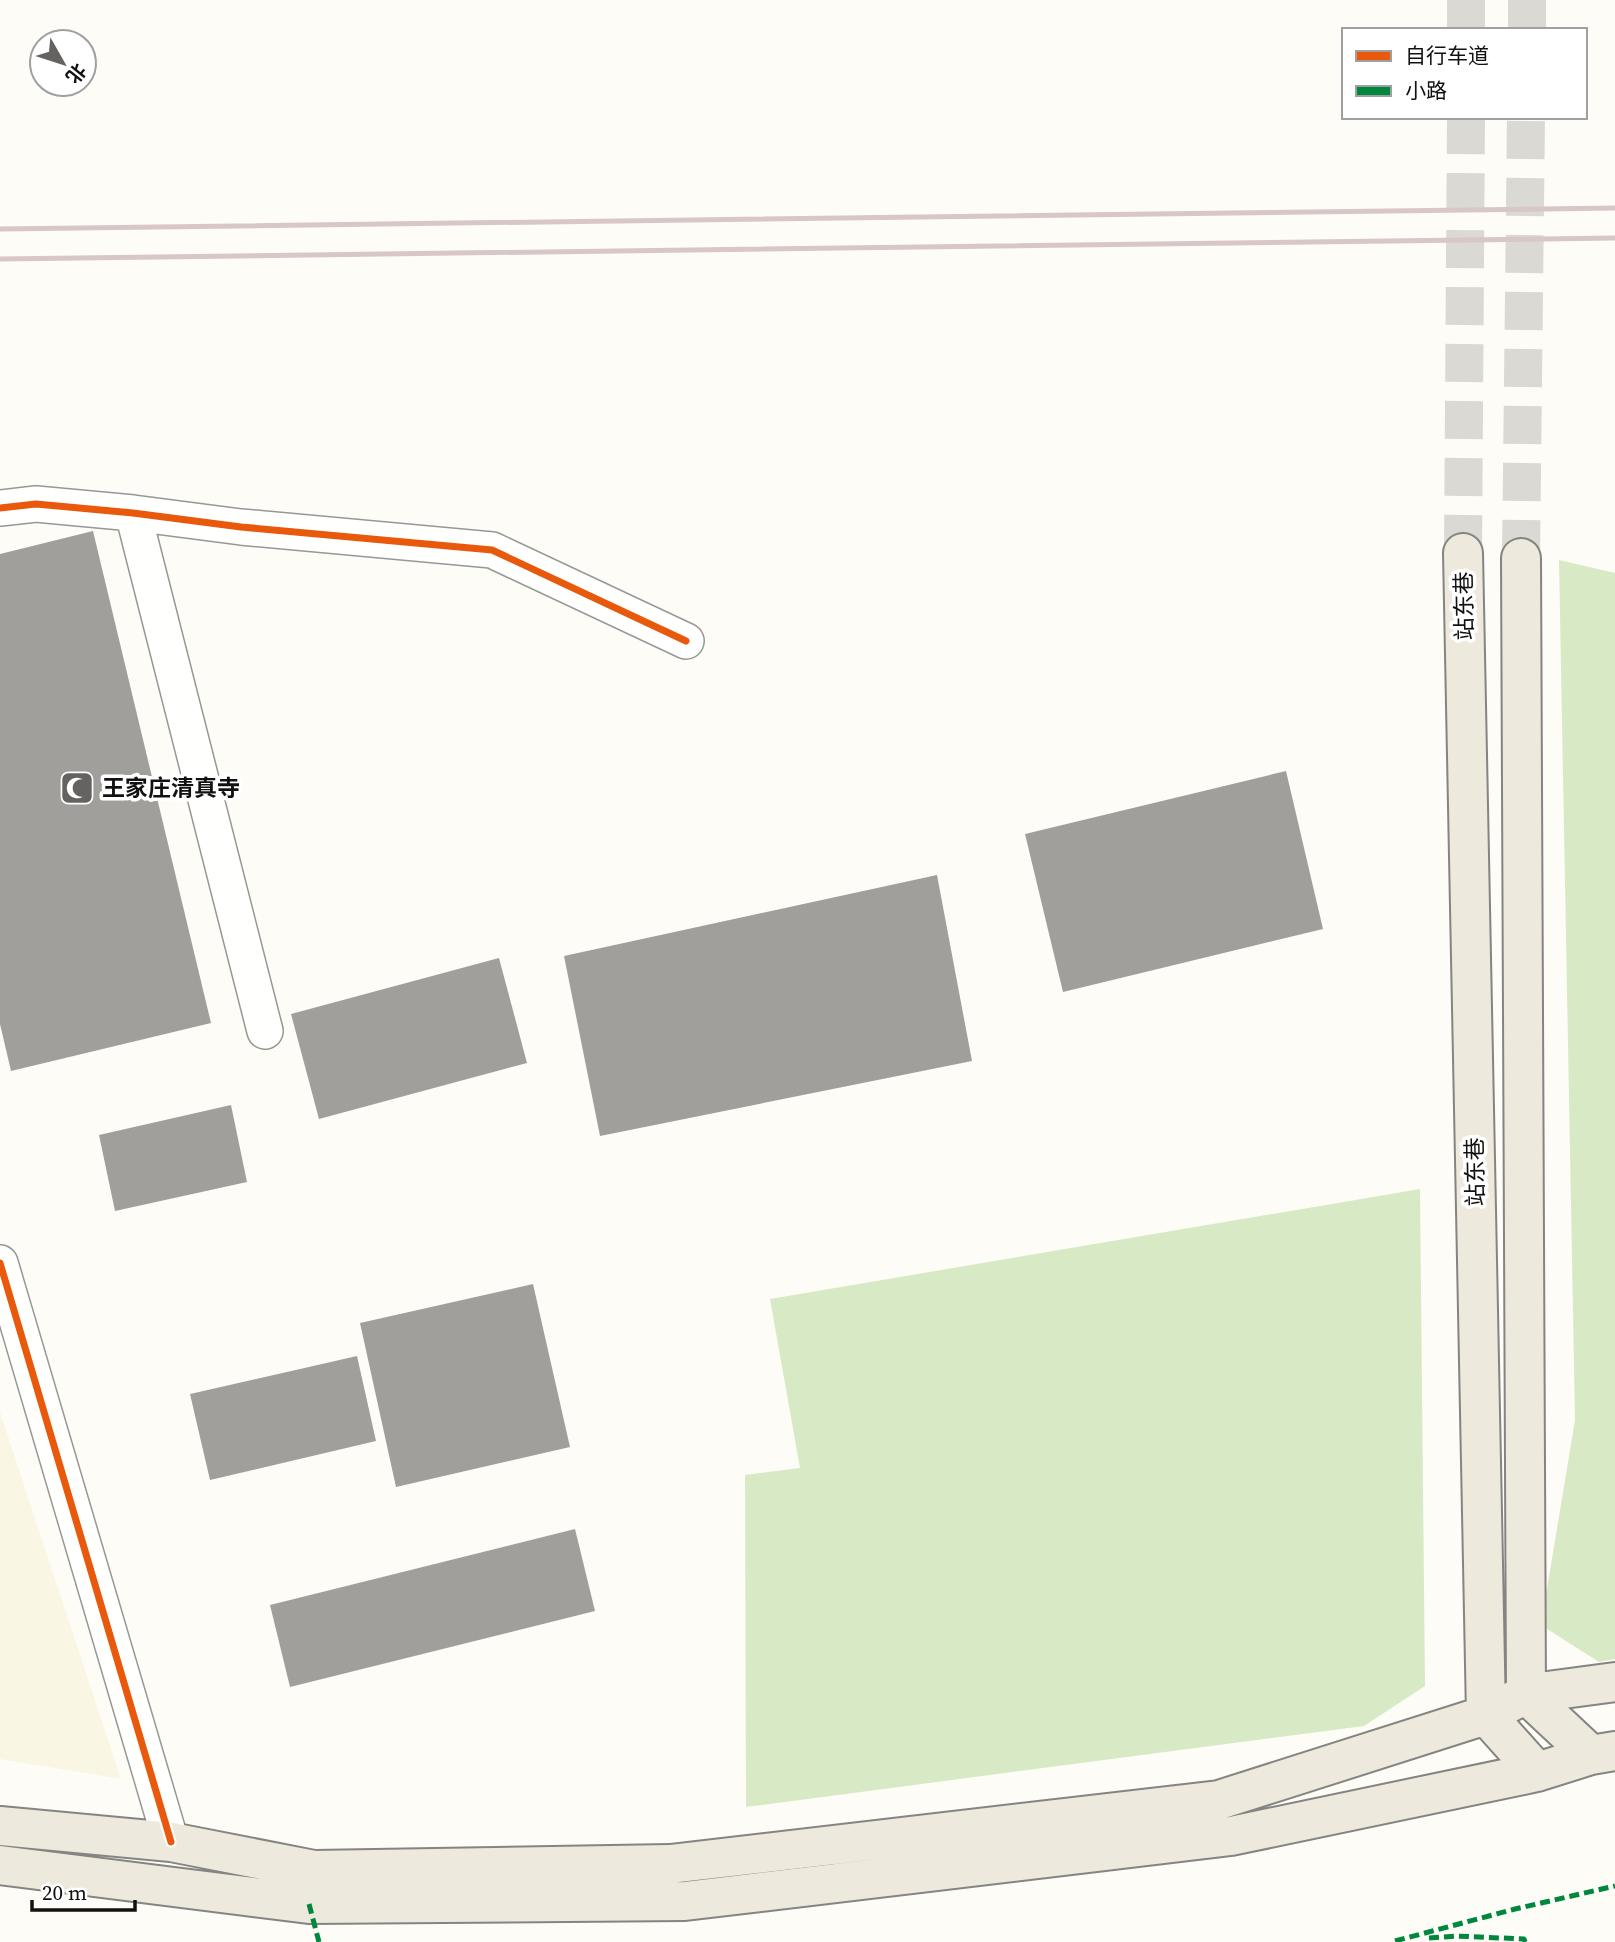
<svg xmlns="http://www.w3.org/2000/svg" width="1615" height="1942" viewBox="0 0 1615 1942" font-family="'Source Serif 4','Noto Sans SC',serif">
	<style>
		.farmland { fill: #f9f7e4 }
		.forest { fill: #d8eac5 }
		.building { fill: #a19f9c }
		.lines { fill: none; stroke-linecap: round; stroke-linejoin: round }
		.major-tunnel { stroke: #dad9d4; stroke-width: 38; stroke-dasharray: 38 19; stroke-linecap: butt }
		.minor-casing { stroke: #979795; stroke-width: 38 }
		.major-casing { stroke: #858482; stroke-width: 42 }
		.minor { stroke: #fffffe; stroke-width: 35 }
		.major { stroke: #ede9dc; stroke-width: 38 }
		.rail { stroke: #d9c6c7; stroke-width: 5 }
		.quiet { stroke: #00873e; stroke-width: 5; stroke-dasharray: 10 5; stroke-linecap: butt }
		.cycleway-casing { stroke: #fff; stroke-width: 11 }
		.cycleway { stroke: #e8590c; stroke-width: 7 }
		.labels { text-anchor: middle; dominant-baseline: central; stroke-width: 7; stroke-linejoin: round; paint-order: stroke }
		.street-label { font-size: 23px; fill: #111; stroke: #fff }
		.poi-label { font-size: 23px; font-weight: bold; fill: #111; stroke: #fff; text-anchor: start }
	</style>
	<rect width="100%" height="100%" fill="#fdfcf7"/>
	<path class="farmland" d="M0 1412 121 1779 0 1759Z"/>
	<path class="forest" d="M1559 560 1615 573V1659L1599 1662 1541 1625 1575 1420Z
		M1420 1189 1425 1686 1364 1726 746 1807 745 1475 800 1468 770 1299Z"/>
	<path class="building" d="M93 531 211 1023 11 1071 0 1024V554Z
		M1286 771 1323 929 1063 992 1025 834Z
		M937 875 972 1061 600 1136 564 956Z
		M499 958 527 1063 319 1119 291 1014Z
		M231 1105 247 1182 115 1211 99 1135Z
		M533 1284 570 1447 396 1487 360 1323Z
		M357 1356 376 1441 210 1480 190 1394Z
		M575 1529 595 1611 290 1687 270 1605Z"/>
	<g class="lines">
		<path class="major-tunnel" d="M1466 30V0
			M1527 30V0
			M1463 553 1466 117
			M1521 558 1526 117"/>
		<defs>
			<path id="minor" d="M0 508 36 504 133 513 241 527 492 550 686 641
				M133 513 265 1031
				M0 1263 171 1842"/>
			<path id="major" d="M1463 553 1486 1715 1537 1772
				M1521 558 1526 1694 1591 1755
				M0 1826 171 1842 314 1870 670 1864 1219 1800 1486 1715 1526 1694 1615 1682
				M0 1865 309 1904 685 1901 1231 1836 1537 1772 1591 1755 1615 1751"/>
		</defs>
		<use href="#minor" class="minor-casing"/>
		<use href="#major" class="major-casing"/>
		<use href="#minor" class="minor"/>
		<use href="#major" class="major"/>
		<path class="rail" d="M0 229 1615 208
			M0 259 1615 238"/>
		<path class="quiet" d="M309 1904 319 1942
			M1429 1938 1456 1936 1524 1939 1525 1942
			M1395 1941 1515 1909 1615 1886"/>
		<defs>
			<path id="cycleway" d="M0 508 36 504 133 513 241 527 492 550 686 641
				M0 1263 171 1842"/>
		</defs>
		<use href="#cycleway" class="cycleway-casing"/>
		<use href="#cycleway" class="cycleway"/>
	</g>
	<defs>
		<symbol id="mosque-square" viewBox="-11 -11 22 22"><rect x="-9" y="-9" width="18" height="18" rx="4" fill="#646362" stroke="#fff"/><path d="M3.5-4.9A6 6 0 1 0 3.5 4.9A5 5 0 1 1 3.5-4.9Z" fill="#fff"/></symbol>
	</defs>
	<g fill-rule="evenodd">
		<use href="#mosque-square" x="58" y="769" width="38" height="38"/>
	</g>
	<g class="labels">
		<g class="street-label">
			<text transform="translate(1464 606) rotate(-91)">站东巷</text>
			<text transform="translate(1475 1172) rotate(-91)">站东巷</text>
		</g>
		<g class="poi-label">
			<text x="102" y="788">王家庄清真寺</text>
		</g>
	</g>
	<rect x="1342" y="28" width="245" height="91" fill="#ffffff" stroke="#a0a0a0" stroke-width="2"/>
	<rect x="1356" y="51" width="35" height="10" fill="#e8590c" stroke="#a0a0a0" stroke-width="2"/>
	<text x="1405" y="63" font-size="21" fill="#111111">自行车道</text>
	<rect x="1356" y="86" width="35" height="10" fill="#00873e" stroke="#a0a0a0" stroke-width="2"/>
	<text x="1405" y="98" font-size="21" fill="#111111">小路</text>
	<g transform="translate(63 63) rotate(129)"><circle r="33" fill="#ffffff" stroke="#a0a0a0" stroke-width="2"/>
	<path d="M0-5L12 26L0 18L-12 26Z" fill="#646362"/>
	<text y="-10" font-size="19" font-weight="bold" text-anchor="middle" fill="#111111">北</text>
	</g>
	<path d="M32 1900v10h103v-10" fill="none" stroke="#111111" stroke-width="3.5"/>
	<text x="42" y="1900" font-size="21" fill="#111111" stroke="#ffffff" stroke-width="5" paint-order="stroke">20 m</text>
</svg>
